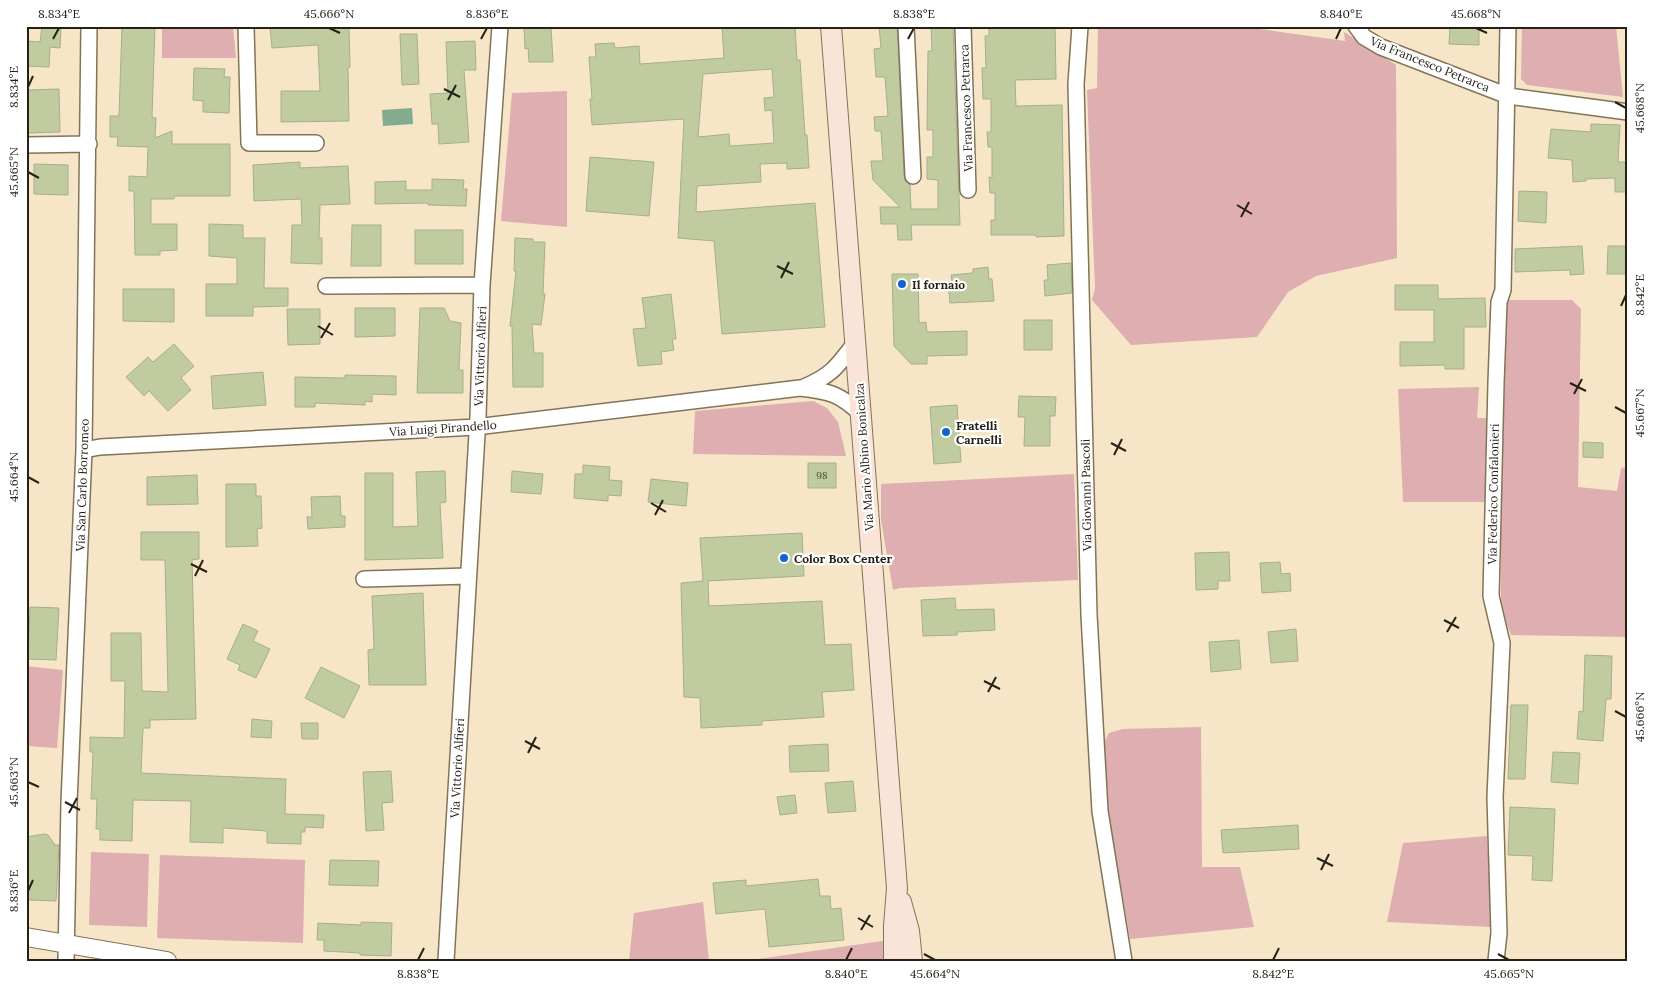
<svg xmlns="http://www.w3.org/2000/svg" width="1654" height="987" viewBox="0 0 1654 987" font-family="Lora,serif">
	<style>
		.green { fill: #deaeb0 }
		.water { fill: #82ab8f }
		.building { fill: #c0cc9f; stroke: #a6ae8f; fill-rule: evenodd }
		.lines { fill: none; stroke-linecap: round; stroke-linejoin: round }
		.minor-casing { stroke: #827458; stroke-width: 18 }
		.tertiary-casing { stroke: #827458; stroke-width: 20 }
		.secondary-casing { stroke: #827458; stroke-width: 22 }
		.minor { stroke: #fff; stroke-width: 15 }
		.tertiary { stroke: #fff; stroke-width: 18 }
		.secondary { stroke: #fae3d7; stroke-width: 20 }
		.ticks { fill: none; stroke: #262015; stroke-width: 2 }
		.poi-dot { fill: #1263cd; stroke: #fff; stroke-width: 2 }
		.labels { text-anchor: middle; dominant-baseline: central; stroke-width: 4.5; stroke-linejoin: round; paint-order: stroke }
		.number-label { font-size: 10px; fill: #4c4b38 }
		.street-label { font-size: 12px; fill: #262015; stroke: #fff }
		.poi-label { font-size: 12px; font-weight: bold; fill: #262015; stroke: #fff; text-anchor: start }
		.neatline { fill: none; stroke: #262015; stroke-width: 2 }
		.ticks-label { font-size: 12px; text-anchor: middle; fill: #262015 }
	</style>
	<rect width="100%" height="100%" fill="#f6e6c7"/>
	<path class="green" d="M162 26H233L236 58H162Z
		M1098 26H1239L1345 41 1344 32 1396 65 1397 258 1316 276 1288 292 1257 337 1131 345 1092 300 1095 288 1087 90 1097 88Z
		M1522 26H1616L1623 97 1527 85 1521 79Z
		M567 91V227L501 221 512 93Z
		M1505 300H1572L1581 309 1578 487 1617 491 1621 468 1628 467V637L1511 635 1501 608V453Z
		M1479 387 1477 418H1487L1485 502H1403L1398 389Z
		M813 401 827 408 838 422 846 456 693 454 695 411Z
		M1074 474 1078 580 900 588 893 590 881 520V484Z
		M26 666 63 670 57 748 26 746Z
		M1201 727 1202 867H1240L1254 927 1130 939 1110 824 1103 744 1109 733 1123 729Z
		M1487 836 1492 927 1387 922 1403 843Z
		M91 852 149 854 147 927 89 925Z
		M160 855 305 860 303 943 157 938Z
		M703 902 709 961H629L634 913Z
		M886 940V961H744L882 941Z"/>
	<path class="water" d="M412 108 413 124 383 126 382 110Z"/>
	<path class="building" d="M42 26H61L60 48 50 47 49 67 26 66V41L40 42Z
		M122 26H155L152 117 156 118 155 138 172 131V144H230V196H174V199H151V224H177V250L160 251V255H135L134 191H129V176L147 177 148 147 117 146 118 137H110V116H119Z
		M270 26H349L350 67 348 68 349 121 281 122V91H320L318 45 272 48Z
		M524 26H551L553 62H529L528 48 525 49Z
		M722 26H795L797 60H800L805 135H807L809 168 787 169V163L760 164 761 182 697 186 696 212 815 203 825 327 722 334 714 241 678 238 684 119 592 125 590 99H592L589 57H596L595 44 614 43 615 48 639 46 640 64 724 58ZM772 69 774 97 764 98 765 111 772 110 774 143 730 146 729 134 698 137 703 74Z
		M879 26H897L904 176 905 181 910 185 911 209H938V180L927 179V157H933V130H927L928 51H932L931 26H953L960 225H911L912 240H898L897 224H881L880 207H900L873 180 871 161H883L881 131H875L874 117 888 116 885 77H876L874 49 881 48Z
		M989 26H1055L1056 79 1015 80 1016 106 1062 105 1064 236 1036 237V235H991V220H995V193H990L989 177 992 178V147H988L987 132H991V99H983L982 68H986L985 36H989Z
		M1450 26H1479V45L1449 44Z
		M400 34H417L419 84 402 85Z
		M475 41 476 70H464L469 142 439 144 438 124H432L430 94 448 93 446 42Z
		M194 68 225 69 224 77H230L229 113 203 112V101L193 100Z
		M59 89 60 132 28 133 27 90Z
		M1591 124 1620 125 1618 162H1628V192H1615V178L1586 179V181L1573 182 1572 160 1548 158 1551 129 1591 132Z
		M590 157 654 162 649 216 586 211Z
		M300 162V168L348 166 350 204 320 205 319 238H322V264L291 263 292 225H302L301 199 254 201 253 165Z
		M34 164 68 165V195L34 194Z
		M432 179 464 180 463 189H467L466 206 428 205V203L375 204V182L406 181V190H432Z
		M1519 191 1547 192 1546 223 1518 221Z
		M209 224 243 225V238H265L264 288H288V306L253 307V316H206V284H237V258L209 256Z
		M352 225H381V266H351Z
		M415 230H463V264H415Z
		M515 238 533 239V242H545L543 294H545L541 325 532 324 534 353H543V387H513L512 326H510L516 271H514Z
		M1582 246 1584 274 1570 275V270L1515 272V249Z
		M1608 246H1628V274H1607Z
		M1071 263 1072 293 1045 296 1044 280H1048L1047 265Z
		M988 267 989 279H992L994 301 950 303 948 282 952 281 951 275 973 273V269Z
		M892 274H918L919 323 926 322 927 332 967 331V355L927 356V364H911L894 346Z
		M1395 285H1438V299L1485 298 1486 327H1464V369H1445V365L1400 366V342H1434V310H1395Z
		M123 289H174V322L123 321Z
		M671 294 676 339H672L674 350 661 352 662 364 638 366 633 329 646 328 642 298Z
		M355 308H395V336L355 337Z
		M420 308H444L450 321 461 323 459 370H463V393H417Z
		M287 309H320V344L288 345Z
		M1024 320H1052V350H1024Z
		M174 344 194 366 181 378 191 390 168 411 149 391 144 396 126 377 148 357 153 362Z
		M263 372 266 405 213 409 211 376Z
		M345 375 396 376V395L372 394V402L365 401V405L315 403V407H295V377L345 378Z
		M1019 396 1056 397 1055 416H1050V446H1024L1025 417H1018Z
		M957 405 961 462 934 464 930 407Z
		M1583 442 1603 443V458L1583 457Z
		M808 463H836V488H808Z
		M583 465 610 467 609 480 622 481 621 496 608 495V501L574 498 575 474H583Z
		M445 471 446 502 440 503 443 558 365 560V473H393V527L418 526 416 472Z
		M512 471 543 474 541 494 511 492Z
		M197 475 198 504 147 505V477Z
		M651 479 688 483 686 506 648 502Z
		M226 484H256V496H261L262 528 257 529 258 546 226 547Z
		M340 496 341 516H345V527L308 529 307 517H312L311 497Z
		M141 532H199V559L192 560 196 719 150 720V728H143L141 773 286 779 285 814 324 815 323 828 305 827V832H301V844L267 843V831L223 828V843L190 842 191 801 133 800 132 841 100 840V829H96L97 799H91L93 752H90V737L124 738 125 681H111V633H141L142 691 168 692 165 560H141Z
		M802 533 804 576 708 581 709 606 822 601 825 645 851 644 854 690 822 692 824 717 762 721V725L701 728 700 698 684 697 681 583 703 581 700 538Z
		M1229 552 1230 581H1218V589L1196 590 1195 553Z
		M1280 562 1281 574 1290 573 1291 591 1262 593 1260 563Z
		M423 593 426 685H369L368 650 374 649 372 596Z
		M955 598 956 610 994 609 995 630 957 632V635L923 636 921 600Z
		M30 607 59 608 56 660 28 659Z
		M243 624 258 631 253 641 270 649 256 678 238 670 240 665 227 659Z
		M1296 629 1298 661 1271 663 1268 632Z
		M1239 640 1241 669 1211 672 1209 642Z
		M1585 655 1612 656 1611 699H1606L1603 741 1577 739 1579 711 1583 712Z
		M321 667 360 686 344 718 305 698Z
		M1511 705H1528L1525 779H1508Z
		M252 719 272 721 271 738 251 737Z
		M301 723H318V739H302Z
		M828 744 829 771 790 772 789 746Z
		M1553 752 1580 753 1578 784 1551 782Z
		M391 771 393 802 382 803 384 830 366 831 363 772Z
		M853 781 856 811 828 813 825 783Z
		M795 795 797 813 780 815 777 797Z
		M1510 807 1555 809 1552 881 1532 880 1533 856 1508 855Z
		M1298 825 1299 849 1223 853 1221 830Z
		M44 834 48 835 55 845H59L56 901 26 900V837Z
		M330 860 379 861 378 886 329 885Z
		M818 879 820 896H830L831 909 841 908 844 940 769 947 765 909 716 914 713 883 746 880V886Z
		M361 922 392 923 391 956 360 955V953L324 951V940H317L318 923 361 925Z"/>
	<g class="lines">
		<defs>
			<path id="minor" d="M246 26 249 143H316
				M906 26 913 176
				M963 26 968 190
				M1080 26 1076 84 1089 615 1100 811 1124 961
				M1356 26 1364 37 1381 47 1508 96 1628 112
				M26 145 89 144
				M326 286 482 285
				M802 388C831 376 837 367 855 343
				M84 450 100 447 476 427 800 388C829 391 840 394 861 414
				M364 579 468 576
				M66 961 69 803 84 450 89 26
				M446 961 478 417 482 285 500 26
				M1496 961 1499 933 1495 797 1502 643 1491 596 1496 383 1499 302 1503 290 1508 26"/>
			<path id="tertiary" d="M26 937 167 961"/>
			<path id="secondary" d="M831 26 897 888 894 926V961
				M901 902 909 931 912 961"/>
		</defs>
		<use href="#minor" class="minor-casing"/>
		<use href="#tertiary" class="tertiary-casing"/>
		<use href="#secondary" class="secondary-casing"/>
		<use href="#minor" class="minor"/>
		<use href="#tertiary" class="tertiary"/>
		<use href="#secondary" class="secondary"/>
	</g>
	<path class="ticks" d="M329 28 340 33M1476 28 1487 33M53 39 59 28M481 39 487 28M908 39 914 28M1336 39 1341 28M28 87 33 76M444 89 460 97M448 100 456 85M1615 102 1626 108M28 172 39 178M1237 205 1252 214M1241 217 1249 202M777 266 793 274M781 278 789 262M1621 306 1626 295M318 326 333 335M321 338 330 323M1570 383 1586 391M1574 394 1582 379M1615 407 1626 413M1111 443 1126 451M1114 455 1122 439M28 477 39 483M651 503 666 512M655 515 663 500M191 564 207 572M195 576 203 560M1444 620 1459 628M1447 632 1456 617M984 681 1000 689M988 692 996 677M1615 711 1626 717M525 741 540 749M528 753 536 737M28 782 39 787M65 802 80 810M69 813 77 798M1317 858 1333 866M1321 870 1329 854M28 891 33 880M858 918 873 927M861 930 870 915M924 954 935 960M1498 954 1509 960M418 960 424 948M846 960 852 948M1273 960 1279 948"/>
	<g class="poi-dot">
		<circle cx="902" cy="284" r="5"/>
		<circle cx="946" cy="432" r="5"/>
		<circle cx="784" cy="558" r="5"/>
	</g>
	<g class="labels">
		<g class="number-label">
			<text x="822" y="475">98</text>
		</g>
		<g class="street-label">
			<text transform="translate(1430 64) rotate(22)">Via Francesco Petrarca</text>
			<text transform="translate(966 108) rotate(-92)">Via Francesco Petrarca</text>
			<text transform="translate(480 356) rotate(-88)">Via Vittorio Alfieri</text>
			<text transform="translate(443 428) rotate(-4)">Via Luigi Pirandello</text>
			<text transform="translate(864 457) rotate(-94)">Via Mario Albino Bonicalza</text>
			<text transform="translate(82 485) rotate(-88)">Via San Carlo Borromeo</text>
			<text transform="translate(1493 494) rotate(-89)">Via Federico Confalonieri</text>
			<text transform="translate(1086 495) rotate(-91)">Via Giovanni Pascoli</text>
			<text transform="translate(457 768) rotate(-87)">Via Vittorio Alfieri</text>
		</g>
		<g class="poi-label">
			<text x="912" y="284">Il fornaio</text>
			<text x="956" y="425">Fratelli<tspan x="956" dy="14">Carnelli</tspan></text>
			<text x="794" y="558">Color Box Center</text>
		</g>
	</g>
	<rect width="1654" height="987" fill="none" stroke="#ffffff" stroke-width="55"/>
	<rect x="28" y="28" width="1598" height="932" class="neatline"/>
	<g class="ticks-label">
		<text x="59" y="18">8.834°E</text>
		<text x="329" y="18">45.666°N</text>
		<text x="487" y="18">8.836°E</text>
		<text x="914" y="18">8.838°E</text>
		<text x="1341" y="18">8.840°E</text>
		<text x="1476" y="18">45.668°N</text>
		<text transform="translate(14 87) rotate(-90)" y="4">8.834°E</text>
		<text transform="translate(1640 108) rotate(-90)" y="4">45.668°N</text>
		<text transform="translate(14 172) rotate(-90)" y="4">45.665°N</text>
		<text transform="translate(1640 295) rotate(-90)" y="4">8.842°E</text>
		<text transform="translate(1640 413) rotate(-90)" y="4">45.667°N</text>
		<text transform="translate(14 477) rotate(-90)" y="4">45.664°N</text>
		<text transform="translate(1640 717) rotate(-90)" y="4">45.666°N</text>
		<text transform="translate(14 782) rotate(-90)" y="4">45.663°N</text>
		<text transform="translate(14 891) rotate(-90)" y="4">8.836°E</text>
		<text x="418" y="978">8.838°E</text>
		<text x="846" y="978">8.840°E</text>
		<text x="935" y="978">45.664°N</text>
		<text x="1273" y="978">8.842°E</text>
		<text x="1509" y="978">45.665°N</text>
	</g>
</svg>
